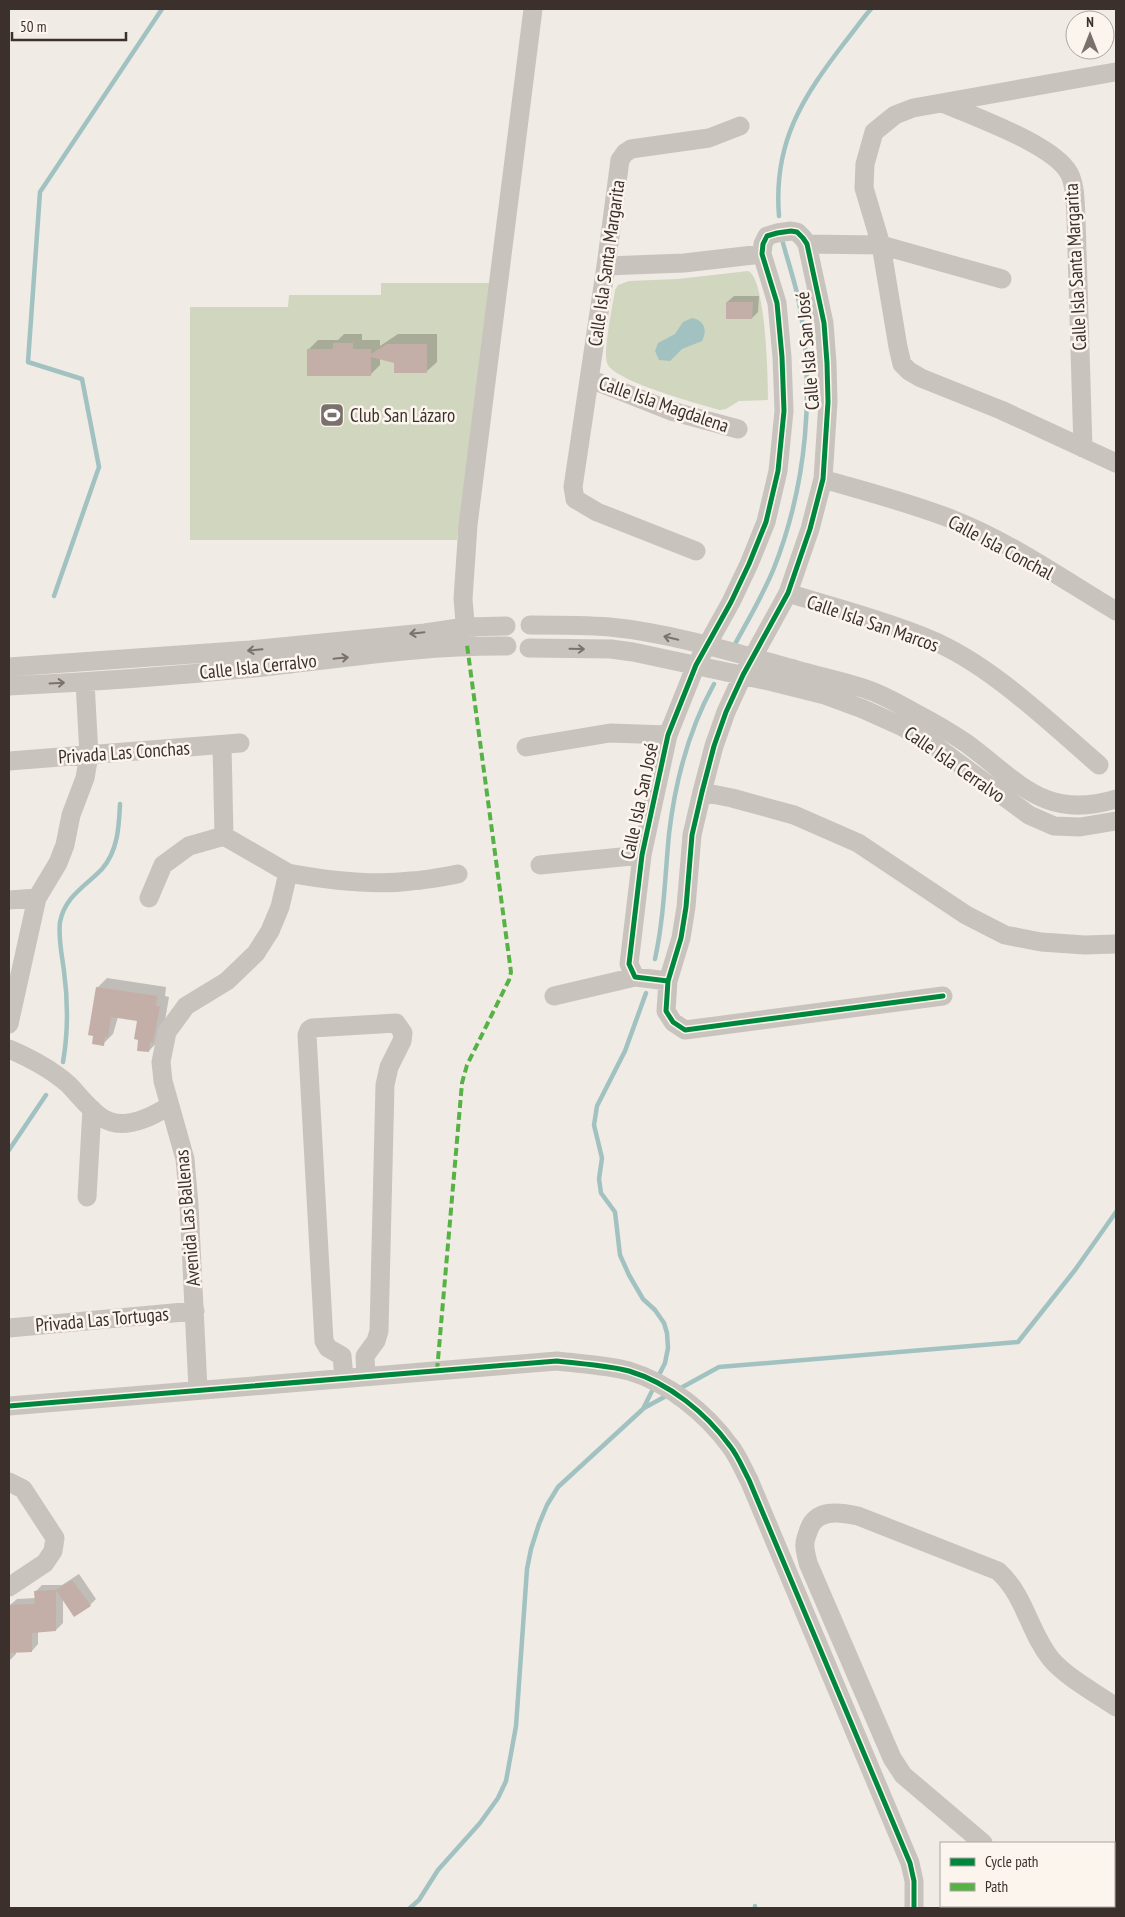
<svg xmlns="http://www.w3.org/2000/svg" width="1125" height="1917" viewBox="0 0 1125 1917" font-family="'PT Sans Narrow',sans-serif">
	<style>
		.green { fill: #d1d6bf }
		.water { fill: #a1c2c1 }
		.shadow { fill: #0003 }
		.lines { fill: none; stroke-linecap: round; stroke-linejoin: round }
		.stream { stroke: #a1c2c1; stroke-width: 4.5 }
		.building { fill: #c3afa7 }
		.minor { stroke: #c9c3be; stroke-width: 19 }
		.quiet { stroke: #57b246; stroke-width: 4; stroke-dasharray: 8 4; stroke-linecap: butt }
		.cycleway-casing { stroke: #fbf5ee; stroke-width: 8 }
		.cycleway { stroke: #00873e; stroke-width: 5 }
		.oneway { stroke: #7b726d }
		.labels { text-anchor: middle; dominant-baseline: central; stroke-width: 5; stroke-linejoin: round; paint-order: stroke }
		.street-label { font-size: 19px; fill: #3b302b; stroke: #fbf5ee }
		.poi-label { font-size: 19px; fill: #3b302b; stroke: #fbf5ee; text-anchor: start }
	</style>
	<rect width="100%" height="100%" fill="#f0ebe5"/>
	<path class="green" d="M748 271C766 278 768 380 768 400L739 401 726 409 720 410C699 404 613 381 607 363 603 351 613 304 615 290L618 285 629 281 678 279Z
		M381 283H493L457 540H190V307H288L289 295H381Z"/>
	<path class="water" d="M692 318C704 320 708 330 702 341L682 349 670 361 659 360 655 351 658 343 675 334 683 322Z"/>
	<path class="shadow" d="M734 296H759L758 312 752 318 727 302Z
		M344 334H362V340H380V346L398 334H437V362L427 371 380 358V365L370 375 308 350 318 340H338Z
		M107 978 166 987 165 996 169 997 163 1032 158 1041 149 1051 138 1020 118 1017 113 1034 103 1044 97 988Z
		M79 1574 96 1599 90 1605 63 1598V1623L56 1630 38 1631V1644L32 1651H16V1654L9 1661 10 1605 17 1599 36 1598 35 1592 42 1585H62Z"/>
	<g class="lines">
		<path class="stream" d="M779 216C773 143 802 98 845 42 854 31 862 19 871 9
			M54 596 99 467 82 379 28 362 40 192 162 9
			M734 646C748 620 763 595 774 568 807 484 815 390 799 302 795 282 788 262 783 243
			M655 959C664 918 665 876 669 834 675 783 689 729 714 684
			M646 993 625 1051 597 1106 594 1125 602 1158 599 1179 601 1193 615 1212 620 1255 629 1275 643 1299 655 1310 664 1323 667 1333 668 1348 665 1363 658 1377
			M63 1062C68 1033 68 1001 64 971 62 955 58 938 60 922 65 896 86 886 102 869 118 851 119 826 120 804
			M9 1150 46 1095
			M679 1389 719 1367 1018 1342 1075 1270 1116 1212
			M644 1408 668 1395
			M410 1908 419 1900 438 1870 480 1823 498 1798 506 1781 516 1726 527 1569 531 1549 539 1524 547 1505 558 1487 643 1409 654 1387
			M755 1908V1906"/>
	</g>
	<path class="building" d="M726 302H753L752 319H726Z
		M333 343H353V349H371V354L387 344H427V373H394V363L371 357V376H307V349H333Z
		M96 987 157 996 156 1006H160L153 1043 150 1042 149 1052 137 1051 138 1040 134 1039 137 1021 111 1017 108 1037 105 1036 104 1046 92 1044 93 1036 88 1035Z
		M72 1580 91 1606 74 1617 56 1590Z
		M56 1590V1631L32 1633V1652L9 1653V1605L35 1604 34 1591Z"/>
	<g class="lines">
		<path class="minor" d="M1115 72 913 108 895 115 874 132 865 164 864 188 881 245 898 347 902 364 909 371 921 378 1001 410 1116 463
			M943 103C974 117 1053 144 1069 173 1076 186 1075 204 1076 218L1083 448
			M807 244 881 245 1002 279
			M606 266 684 263 762 254
			M590 379 671 411 738 429
			M823 479C867 492 911 503 954 520 1010 542 1064 580 1116 611
			M696 551 597 512 575 499 573 487 606 266 620 160 625 153 631 149 709 138 740 126
			M788 593C835 608 884 620 929 639 990 664 1049 722 1099 765
			M530 625C557 625 584 625 610 627 671 633 735 653 794 669 820 677 848 682 874 692 888 698 903 706 917 714 934 723 951 733 966 743 1018 781 1044 821 1116 799
			M467 645 463 599 468 525 533 9
			M529 648 611 649 633 652 773 682 825 695 863 709 903 727 938 748 1029 815 1054 826 1080 827 1116 821
			M9 667 250 650 425 633 465 627 506 626
			M9 686C91 682 173 676 254 668 338 659 423 645 507 646
			M526 747 610 733 668 735
			M9 761 240 743
			M702 792 732 798 794 815 858 843 966 915 1005 935 1041 942 1085 945 1116 944
			M540 865 642 855
			M288 873C326 880 373 886 411 881 427 880 442 877 458 874
			M149 898 163 865 189 846 224 836
			M9 900 37 898
			M668 981 635 977 629 964 642 855 668 735 696 665 731 602 749 564 766 522 778 471 784 411 782 357 777 303 762 254 763 244 767 236 777 233 791 231 797 232 803 238 807 244 824 323 827 363 828 402 823 479 810 529 788 593 743 675 726 712 714 746 702 792 692 835 686 907 681 938 668 981 666 1011 673 1022 685 1030 943 996
			M554 996 635 977
			M9 1024 37 898 58 863 65 845 71 815 85 778 89 755 85 682
			M9 1049C30 1058 51 1069 68 1084 79 1095 88 1108 101 1117 122 1132 150 1118 169 1106
			M87 1197 92 1109
			M9 1328 195 1311
			M344 1378 342 1356 328 1348 324 1341 307 1035 309 1030 312 1028 396 1023 403 1033 402 1041 389 1067 385 1085 379 1331 376 1341 365 1356 366 1376
			M198 1389 189 1205 185 1159 163 1081 161 1062 167 1032 186 1006 227 981 256 953 270 931 280 907 288 873 224 836 222 745
			M9 1406 557 1361C581 1364 606 1365 629 1371 669 1383 706 1413 730 1446 738 1456 743 1469 749 1480L910 1863 914 1881V1908
			M9 1482 23 1489 55 1538 53 1551 45 1563 9 1587
			M983 1843 903 1775 892 1758 808 1563C807 1557 804 1549 805 1543 805 1540 807 1535 808 1532 815 1508 839 1512 858 1516L998 1571C1025 1595 1029 1632 1051 1659 1066 1677 1097 1694 1116 1707
			M1041 1906 1043 1908"/>
		<path class="quiet" d="M437 1371 462 1083 467 1065 509 980 511 972 467 645"/>
		<defs>
			<path id="cycleway" d="M668 981 635 977 629 964 642 855 668 735 696 665 731 602 749 564 766 522 778 471 784 411 782 357 777 303 762 254 763 244 767 236 777 233 791 231 797 232 803 238 807 244 824 323 827 363 828 402 823 479 810 529 788 593 743 675 726 712 714 746 702 792 692 835 686 907 681 938 668 981 666 1011 673 1022 685 1030 943 996
				M9 1406 557 1361C581 1364 606 1365 629 1371 669 1383 706 1413 730 1446 738 1456 743 1469 749 1480L910 1863 914 1881V1908"/>
		</defs>
		<use href="#cycleway" class="cycleway-casing"/>
		<use href="#cycleway" class="cycleway"/>
	</g>
	<defs><path id="oneway-shaft" d="M-6 0H5M1.5-3L5.5 0L1.5 3" fill="none" stroke-width="1.6" stroke-linecap="round" stroke-linejoin="round" transform="scale(1.25)"/></defs>
	<g class="oneway">
		<use href="#oneway-shaft" transform="translate(417 633) rotate(174)"/>
		<use href="#oneway-shaft" transform="translate(671 638) rotate(-167)"/>
		<use href="#oneway-shaft" transform="translate(577 649) rotate(1)"/>
		<use href="#oneway-shaft" transform="translate(255 650) rotate(175)"/>
		<use href="#oneway-shaft" transform="translate(341 658) rotate(-6)"/>
		<use href="#oneway-shaft" transform="translate(57 683) rotate(-3)"/>
	</g>
	<defs>
		<symbol id="stadium-square" viewBox="-11 -11 22 22"><rect x="-9" y="-9" width="18" height="18" rx="4" fill="#7a716c" stroke="#fbf5ee"/><path d="M0-5a6.5 5 0 1 0 0 10a6.5 5 0 1 0 0-10ZM-3.5-1.8h7v3.6h-7Z" fill="#fff"/></symbol>
	</defs>
	<g fill-rule="evenodd">
		<use href="#stadium-square" x="318" y="401" width="28" height="28"/>
	</g>
	<g class="labels">
		<g class="street-label">
			<text transform="translate(606 263) rotate(-82)">Calle Isla Santa Margarita</text>
			<text transform="translate(1075 267) rotate(-93)">Calle Isla Santa Margarita</text>
			<text transform="translate(807 351) rotate(-95)">Calle Isla San José</text>
			<text transform="translate(664 404) rotate(19)">Calle Isla Magdalena</text>
			<text transform="translate(1001 547) rotate(28)">Calle Isla Conchal</text>
			<text transform="translate(873 623) rotate(19)">Calle Isla San Marcos</text>
			<text transform="translate(258 666) rotate(-6)">Calle Isla Cerralvo</text>
			<text transform="translate(124 752) rotate(-4)">Privada Las Conchas</text>
			<text transform="translate(955 764) rotate(35)">Calle Isla Cerralvo</text>
			<text transform="translate(639 801) rotate(-78)">Calle Isla San José</text>
			<text transform="translate(187 1218) rotate(-95)">Avenida Las Ballenas</text>
			<text transform="translate(102 1319) rotate(-5)">Privada Las Tortugas</text>
		</g>
		<g class="poi-label">
			<text x="350" y="415">Club San Lázaro</text>
		</g>
	</g>
	<rect width="1125" height="1917" fill="none" stroke="#3b302b" stroke-width="20"/>
	<rect x="940" y="1842" width="175" height="65" fill="#fbf5ee" stroke="#aea6a0"/>
	<rect x="950" y="1858" width="25" height="8" fill="#00873e" stroke="#aea6a0"/>
	<text x="985" y="1867" font-size="15" fill="#3b302b">Cycle path</text>
	<rect x="950" y="1883" width="25" height="8" fill="#57b246" stroke="#aea6a0"/>
	<text x="985" y="1892" font-size="15" fill="#3b302b">Path</text>
	<g transform="translate(1090 35)"><circle r="24" fill="#fbf5ee" stroke="#aea6a0"/>
	<path d="M0-4L9 19L0 12L-9 19Z" fill="#7a716c"/>
	<text y="-8" font-size="14" font-weight="bold" text-anchor="middle" fill="#3b302b">N</text>
	</g>
	<path d="M12 32v8h114v-8" fill="none" stroke="#3b302b" stroke-width="2.5"/>
	<text x="20" y="32" font-size="15" fill="#3b302b" stroke="#fbf5ee" stroke-width="4" paint-order="stroke">50 m</text>
</svg>
